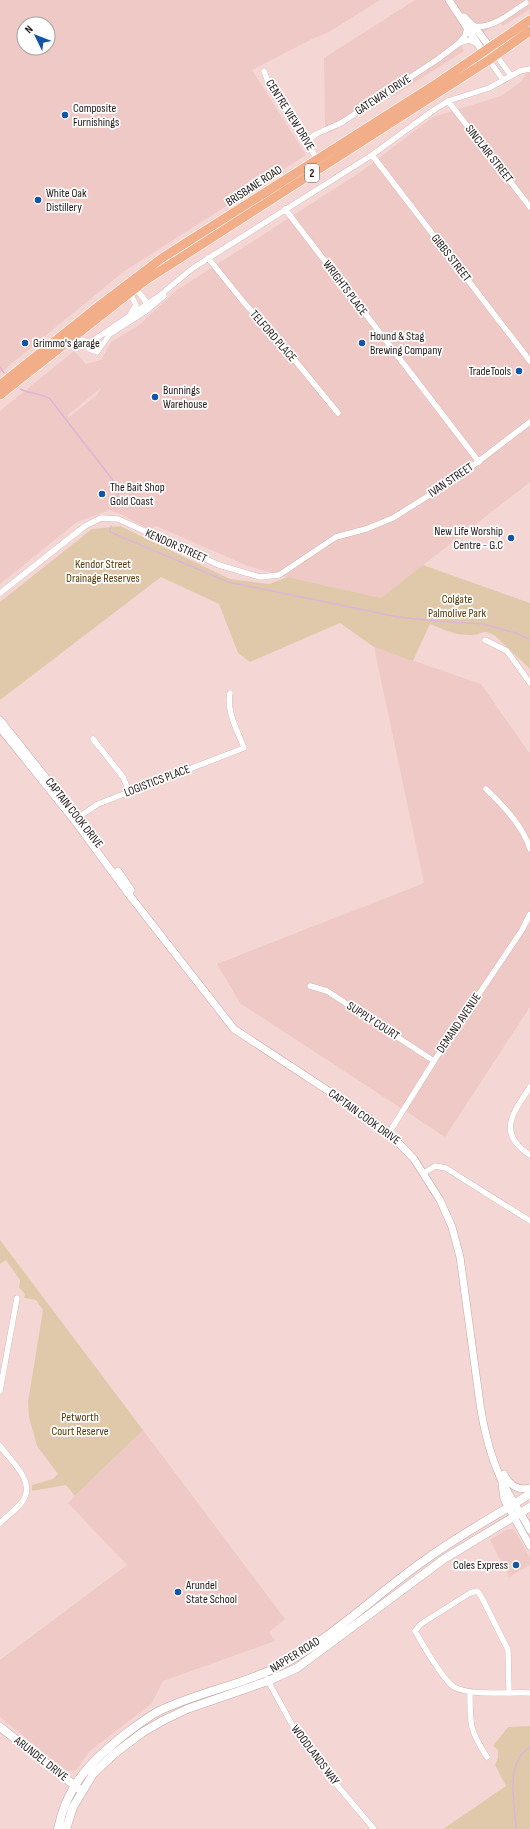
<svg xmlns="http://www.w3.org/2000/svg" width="530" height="1829" viewBox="0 0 530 1829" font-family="'Sofia Sans Condensed',sans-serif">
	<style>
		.built { fill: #eec9c5; fill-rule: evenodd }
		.green { fill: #e0c9ab }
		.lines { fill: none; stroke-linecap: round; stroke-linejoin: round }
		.stream { stroke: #ddb6d5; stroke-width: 1.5 }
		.minor-casing { stroke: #c1a6a4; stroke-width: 6 }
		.tertiary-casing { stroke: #c1a6a4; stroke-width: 8 }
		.secondary-casing { stroke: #c1a6a4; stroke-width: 9 }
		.trunk-casing { stroke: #fff; stroke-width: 10 }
		.minor { stroke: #fff; stroke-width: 5.5 }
		.tertiary { stroke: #fff; stroke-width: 7 }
		.secondary { stroke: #fff; stroke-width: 8 }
		.trunk { stroke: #f2ae88; stroke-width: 9 }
		.poi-dot { fill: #1255a5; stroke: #fff; stroke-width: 1.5 }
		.labels { text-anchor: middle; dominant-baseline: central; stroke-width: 3.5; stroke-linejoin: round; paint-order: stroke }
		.shield { fill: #fff; stroke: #625c5b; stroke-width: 1 }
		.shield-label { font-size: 11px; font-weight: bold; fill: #1f1615 }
		.street-label { font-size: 12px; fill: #1f1615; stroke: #fff }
		.poi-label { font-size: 12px; fill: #1f1615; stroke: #fff; text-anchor: start }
		.park-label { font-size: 12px; fill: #543704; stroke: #fff }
	</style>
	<rect width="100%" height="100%" fill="#f4d7d4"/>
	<path class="built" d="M0 0H380L329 32 312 39 252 70 306 155 123 272 0 373ZM24 24H48V48H24Z
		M415 0H530V9L503 26 500 22 461 46 464 51 392 97 390 94 329 133 325 125 324 58Z
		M530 66V482L381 598 290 578 248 566 156 526 150 530 123 515 109 510 77 522 0 584V411L74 351 86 364 101 360 111 342 138 326 177 290 362 171 433 117 501 96 522 81ZM102 387 97 395 68 418V415Z
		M374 647 481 684 530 754V1007L445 1137 240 1003 217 964 424 883Z
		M143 1430 285 1619 269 1632 275 1641 163 1681 152 1703 90 1751 76 1770 67 1771 0 1717V1660L127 1565 68 1503Z
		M512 1529 515 1531 530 1558V1565L509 1577 490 1540 506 1530Z"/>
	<path class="green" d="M120 526 230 579 269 584 287 577 381 598 423 565 530 603V669L494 635C482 629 483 634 473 635 457 636 444 630 430 624L413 661 374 647 340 623 250 662 238 653 219 604 161 577 0 700V602L92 529Z
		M0 1240 143 1430 75 1496 66 1485 32 1491V1485L53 1479 58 1474 37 1446 29 1417 28 1402 43 1310 36 1300 24 1298 25 1294 19 1287 20 1280 6 1260 0 1264Z
		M530 1726V1829H443L506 1786 495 1765 498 1758V1750L493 1746 508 1727Z"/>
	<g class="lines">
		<path class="stream" d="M0 367 4 373
			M20 389C29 394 42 393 50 399L119 488 115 508
			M111 526 110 532 228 582 398 617 437 621 483 624 516 633 530 640
			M516 1829C515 1803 504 1763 530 1747"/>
		<defs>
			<path id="minor" d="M473 26C492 30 511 12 526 3
				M460 43 469 40 476 43
				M496 55 511 76
				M489 60 503 80
				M264 71 267 79 317 159
				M448 101 530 207
				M306 142 316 134 341 123 438 59 458 44 465 36 467 28
				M372 155 530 361
				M285 209 479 462
				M208 258 246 305 271 331 338 413
				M134 286 147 303
				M129 291 136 305 131 313
				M71 342 83 340 88 344 89 349 97 352 110 334 146 311 164 296
				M88 344 159 296 193 268 372 155 431 112 448 101 489 88 520 71 530 69
				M0 593 85 526 101 518 118 519 219 565 260 577 279 575 336 537 366 529 393 518 458 477 530 422
				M485 640 507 651 530 683
				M93 739 123 777 129 791
				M486 789C503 805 523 826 530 849
				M74 820 98 804 244 748C238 731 226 712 230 693
				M310 986 327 991 434 1061
				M530 1087C513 1113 496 1133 530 1155
				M389 1133 434 1061 522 930 530 914
				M424 1173 435 1166 446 1168 530 1221
				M0 1391 17 1298
				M0 1446C11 1461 37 1482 22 1502 16 1510 7 1516 0 1523
				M267 1679 295 1730 316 1760 374 1829
				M470 1692C470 1724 469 1729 487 1757
				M509 1692 508 1650 481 1596 477 1591 470 1593 421 1624 415 1631C423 1645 442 1679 454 1687 469 1696 511 1692 530 1693"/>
			<path id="tertiary" d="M449 0 485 55
				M464 17 477 30 492 50
				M0 720 85 827
				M0 728 74 820 127 892 234 1029 365 1115 389 1133 414 1159 440 1200 452 1227 460 1257 480 1404C484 1430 490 1455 501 1479 509 1496 521 1513 530 1530
				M118 871 131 890
				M504 1474C509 1485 518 1491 530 1488
				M502 1484 504 1499 530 1546"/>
			<path id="secondary" d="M0 1727 78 1788
				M58 1829C67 1785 90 1762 124 1735 135 1727 147 1717 159 1711 205 1689 256 1683 299 1655 344 1627 382 1590 425 1560 458 1536 495 1516 530 1494
				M66 1829 73 1807 93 1774 114 1754 143 1732 164 1720 187 1709 268 1681 297 1668 444 1559 530 1507"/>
			<path id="trunk" d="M0 385 100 305 162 258 439 82 530 20
				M0 395 146 280 489 60 530 31"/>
		</defs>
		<use href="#minor" class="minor-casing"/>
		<use href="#tertiary" class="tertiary-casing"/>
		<use href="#secondary" class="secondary-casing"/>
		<use href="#trunk" class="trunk-casing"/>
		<use href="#minor" class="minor"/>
		<use href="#tertiary" class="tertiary"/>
		<use href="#secondary" class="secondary"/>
		<use href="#trunk" class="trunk"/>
	</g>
	<g class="poi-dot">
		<circle cx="65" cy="115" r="4"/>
		<circle cx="38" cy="200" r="4"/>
		<circle cx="25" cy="343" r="4"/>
		<circle cx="362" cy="343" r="4"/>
		<circle cx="519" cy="371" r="4"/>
		<circle cx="155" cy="397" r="4"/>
		<circle cx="102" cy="494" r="4"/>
		<circle cx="511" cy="538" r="4"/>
		<circle cx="516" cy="1565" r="4"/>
		<circle cx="178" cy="1592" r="4"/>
	</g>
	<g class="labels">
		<rect class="shield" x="305" y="164" width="14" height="18" rx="3"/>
		<g class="shield-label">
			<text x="312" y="173">2</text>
		</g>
		<g class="street-label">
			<text transform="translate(383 95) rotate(-33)">GATEWAY DRIVE</text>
			<text transform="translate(290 115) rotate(58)">CENTRE VIEW DRIVE</text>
			<text transform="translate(489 154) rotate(52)">SINCLAIR STREET</text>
			<text transform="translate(254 186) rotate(-33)">BRISBANE ROAD</text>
			<text transform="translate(451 258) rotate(52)">GIBBS STREET</text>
			<text transform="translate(345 288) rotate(53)">WRIGHTS PLACE</text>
			<text transform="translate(273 336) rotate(49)">TELFORD PLACE</text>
			<text transform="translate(451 480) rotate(-34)">IVAN STREET</text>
			<text transform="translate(176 546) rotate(24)">KENDOR STREET</text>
			<text transform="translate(157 781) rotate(-21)">LOGISTICS PLACE</text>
			<text transform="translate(74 813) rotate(52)">CAPTAIN COOK DRIVE</text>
			<text transform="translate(373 1021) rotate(33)">SUPPLY COURT</text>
			<text transform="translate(459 1023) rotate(-56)">DEMAND AVENUE</text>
			<text transform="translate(364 1117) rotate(36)">CAPTAIN COOK DRIVE</text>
			<text transform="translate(295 1655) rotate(-32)">NAPPER ROAD</text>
			<text transform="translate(315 1755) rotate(53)">WOODLANDS WAY</text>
			<text transform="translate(41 1759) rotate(38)">ARUNDEL DRIVE</text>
		</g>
		<g class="poi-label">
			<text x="73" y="108">Composite<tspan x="73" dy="14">Furnishings</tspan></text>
			<text x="46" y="193">White Oak<tspan x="46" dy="14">Distillery</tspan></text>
			<text x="370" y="336">Hound &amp; Stag<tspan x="370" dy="14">Brewing Company</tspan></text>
			<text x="33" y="343">Grimmo's garage</text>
			<text x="511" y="371" text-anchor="end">TradeTools</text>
			<text x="163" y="390">Bunnings<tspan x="163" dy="14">Warehouse</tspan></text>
			<text x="110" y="487">The Bait Shop<tspan x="110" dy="14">Gold Coast</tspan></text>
			<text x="503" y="531" text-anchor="end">New Life Worship<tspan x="503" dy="14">Centre - G.C</tspan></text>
			<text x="508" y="1565" text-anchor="end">Coles Express</text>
			<text x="186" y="1585">Arundel<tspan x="186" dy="14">State School</tspan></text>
		</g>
		<g class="park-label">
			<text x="103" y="564">Kendor Street<tspan x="103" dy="14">Drainage Reserves</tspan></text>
			<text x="457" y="599">Colgate<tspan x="457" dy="14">Palmolive Park</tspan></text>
			<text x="80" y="1417">Petworth<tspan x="80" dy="14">Court Reserve</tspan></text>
		</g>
	</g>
	<g transform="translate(36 36) rotate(313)"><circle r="19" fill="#ffffff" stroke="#a5a2a1"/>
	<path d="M0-3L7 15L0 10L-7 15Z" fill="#1255a5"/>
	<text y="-6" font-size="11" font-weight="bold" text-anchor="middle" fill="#1f1615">N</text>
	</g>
</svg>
